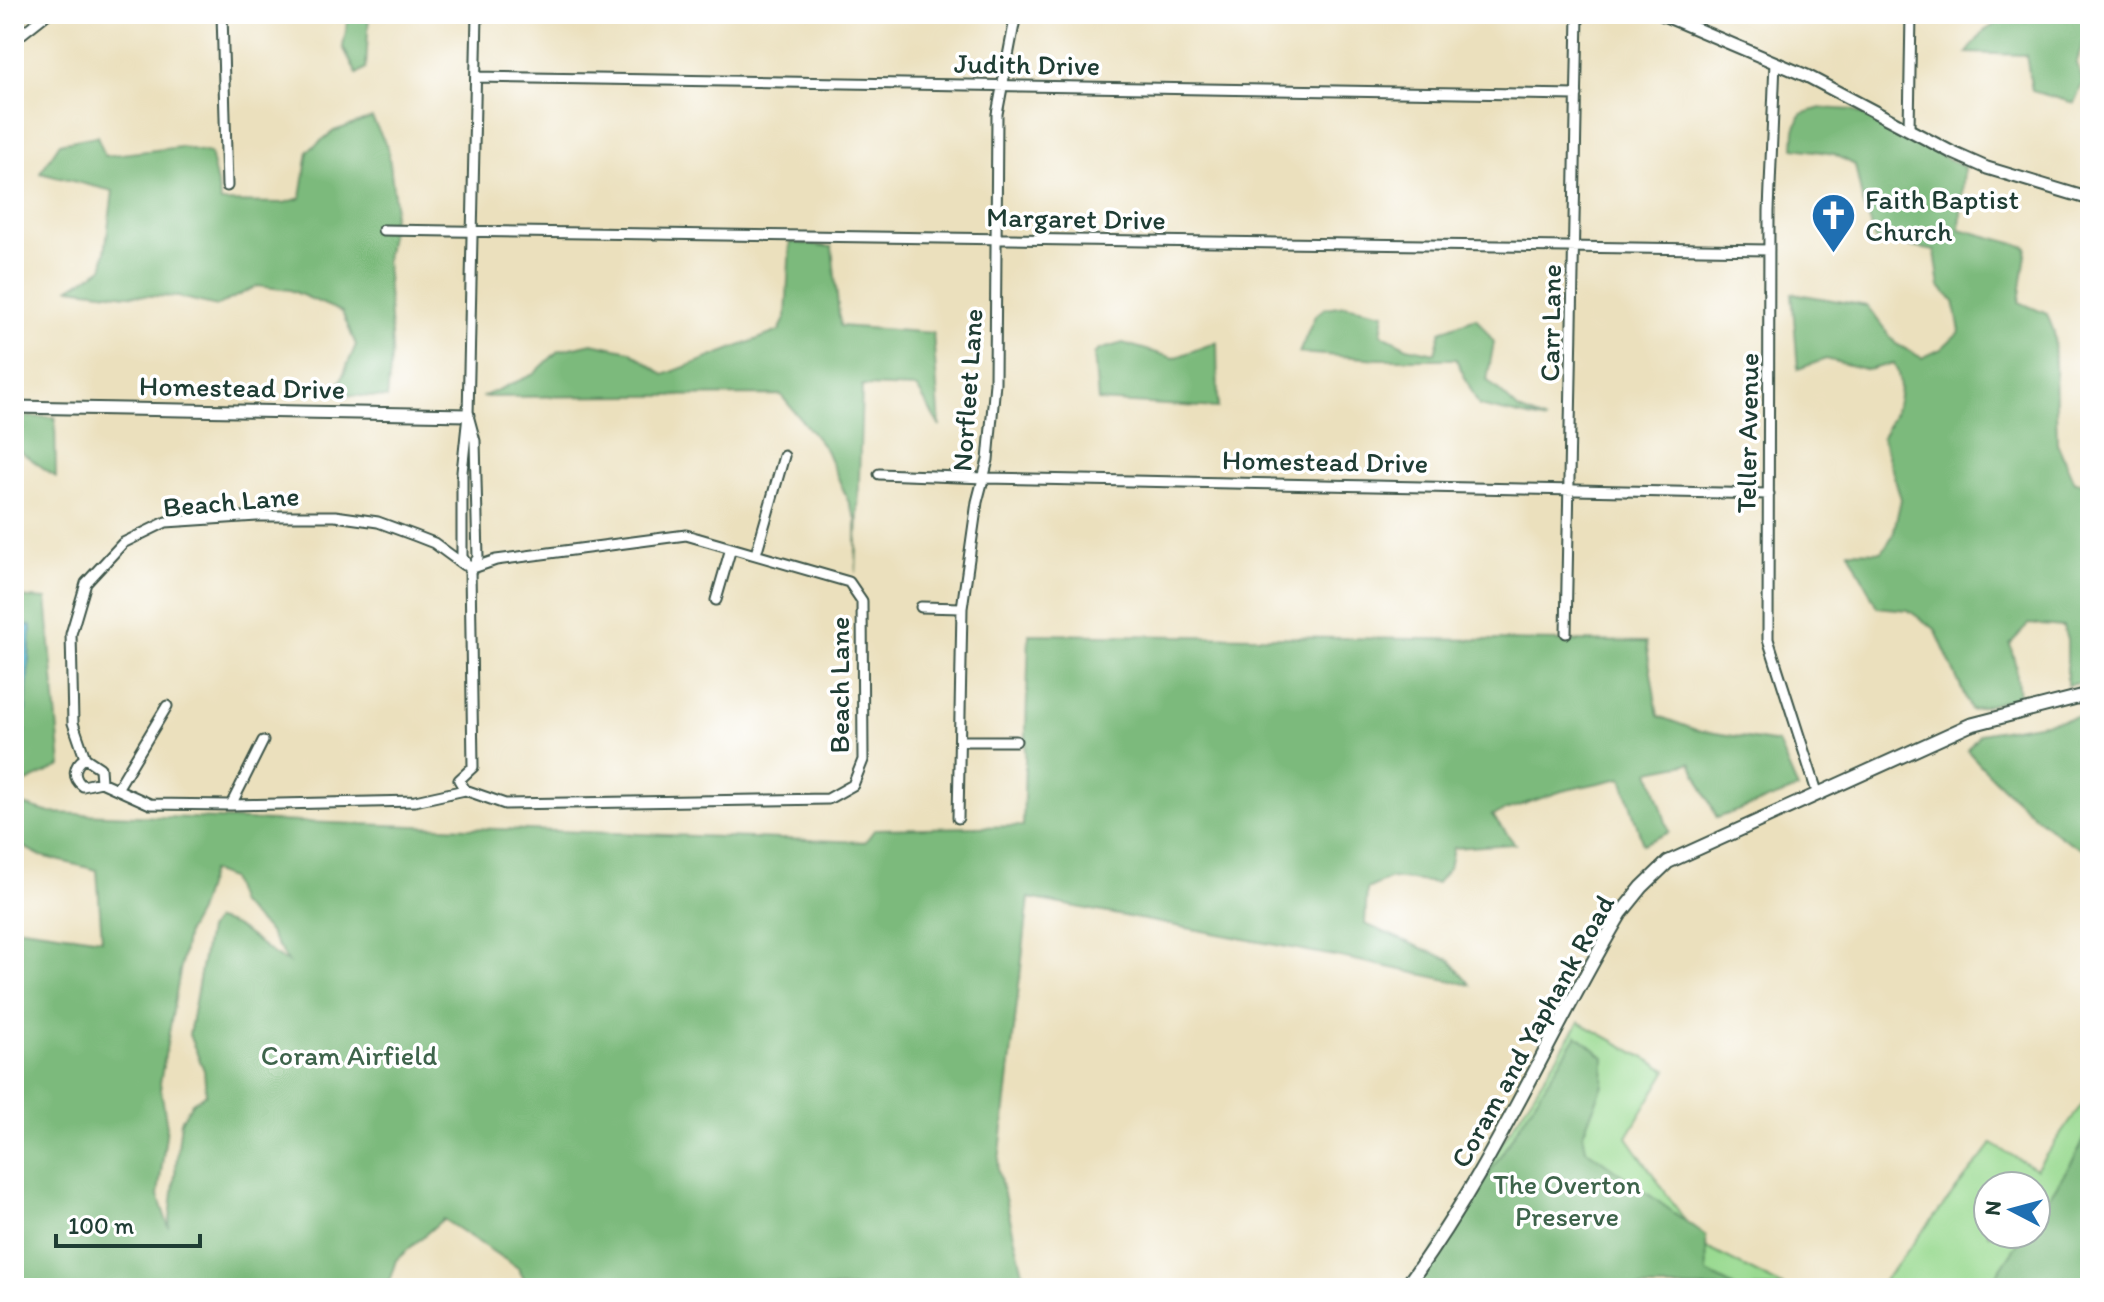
<svg xmlns="http://www.w3.org/2000/svg" width="2104" height="1302" viewBox="0 0 2104 1302" font-family="Itim,sans-serif">
	<style>
		.green { fill: #9ada91; stroke: #5c8c62; stroke-width: 2; fill-rule: evenodd }
		.forest { fill: #7bba7b; stroke: #4d7c58; stroke-width: 2; fill-rule: evenodd }
		.water { fill: #56b8d4; stroke: #3a7a84; stroke-width: 2 }
		.lines { fill: none; stroke-linecap: round; stroke-linejoin: round }
		.minor-casing { stroke: #3e5549; stroke-width: 13 }
		.tertiary-casing { stroke: #3e5549; stroke-width: 15 }
		.secondary-casing { stroke: #3e5549; stroke-width: 16 }
		.minor { stroke: #fff; stroke-width: 9 }
		.tertiary { stroke: #fff; stroke-width: 11 }
		.secondary { stroke: #fff; stroke-width: 12 }
		.labels { text-anchor: middle; dominant-baseline: central; stroke-width: 7; stroke-linejoin: round; paint-order: stroke }
		.street-label { font-size: 28px; fill: #1f3d34; stroke: #fff }
		.poi-label { font-size: 28px; fill: #1f3d34; stroke: #fff; text-anchor: start }
		.park-label { font-size: 28px; fill: #3e644b; stroke: #fff }
	</style>
	<rect width="100%" height="100%" fill="#fff"/>
	<filter id="ink" filterUnits="userSpaceOnUse"><feTurbulence type="fractalNoise" baseFrequency=".0125" numOctaves="2"/><feDisplacementMap in="SourceGraphic" scale="16" xChannelSelector="R" yChannelSelector="G"/><feConvolveMatrix kernelMatrix="1 2 1 2 8 2 1 2 1" color-interpolation-filters="sRGB"/></filter>
	<filter id="wash" filterUnits="userSpaceOnUse"><feTurbulence type="fractalNoise" baseFrequency=".006" numOctaves="4" result="noise"/><feDisplacementMap in="SourceGraphic" scale="32" xChannelSelector="R" yChannelSelector="G"/><feGaussianBlur stdDeviation="1.8" result="paint"/><feColorMatrix in="noise" values="0 0 0 0 0 0 0 0 0 0 0 0 0 0 0 0 0 1.4 0 .05"/><feComposite in="paint" operator="in"/></filter>
	<g filter="url(#wash)">
		<rect width="100%" height="100%" fill="#ebe0bd"/>
		<path class="green" d="M1579 1022 1667 1070 1627 1137 1703 1246 1786 1288H1410Z
			M2090 1093V1288H1878L1992 1144 2036 1169ZM1988 1186H2036V1234H1988Z"/>
		<path class="forest" d="M349 14H369L366 68 357 74 343 47Z
			M2013 14H2090V25L2076 62 2083 83 2074 103 2032 91 2026 55 1967 53 1984 31Z
			M1821 108 1853 110 1964 167 1960 229 2027 247 2019 302 2047 314 2054 332 2057 443 2074 482 2090 483V682L2067 685V640L2063 627 2029 624 2010 644 2016 667 2019 697 1971 710 1935 629 1908 610 1877 607 1849 551 1882 552 1893 535 1901 499 1882 437C1896 411 1907 391 1894 363L1868 370 1826 359 1798 369 1792 293 1867 306 1896 344 1922 358 1941 349 1960 331 1954 301 1940 287 1935 251 1875 240 1863 204 1855 165 1834 154 1794 148 1795 130 1801 114Z
			M372 118 388 148 395 203 386 260 392 349 387 398 335 394 356 345 342 312 290 290 257 286 217 306 179 297 127 295 70 288 103 268 113 191 40 173 60 143 97 136 105 156 181 147 210 153 221 202 284 203 301 198 308 151 334 131Z
			M790 242 832 247 840 326 933 333 940 427 917 388 862 386 856 573V519L826 450 781 395 482 397 534 374 558 351 592 343 630 351 664 375 779 331 786 317Z
			M1345 305 1384 313 1381 334 1407 347 1435 353 1441 331 1476 318 1494 342 1487 380 1519 410 1546 421 1479 406 1456 359H1380L1299 353 1315 316 1325 308Z
			M1217 342 1218 408 1098 401 1094 354 1099 350 1123 343 1174 358Z
			M14 417H55L56 477 14 447Z
			M14 597 46 599 61 766 14 788V751H23L31 626 14 625Z
			M1029 634 1646 642 1658 716 1696 730 1778 743 1798 789 1717 818 1691 763 1650 771 1669 832 1643 844 1622 778 1562 791 1492 815 1515 844 1453 848 1449 868 1437 883 1391 878 1367 889 1365 924 1450 960 1471 985 1350 959 1029 898 998 1170 1027 1288H529L518 1268 443 1219 396 1260 387 1288H14V927L102 939 97 870 41 856 14 842V802L50 813 865 842 875 829 1023 826ZM211 871 230 878 239 904 268 931 288 962C261 951 248 925 215 920L208 930 189 1035 204 1070 206 1094 192 1103 181 1121 169 1228 158 1195 167 1127 160 1083 187 932 198 912Z
			M2090 715V853C2055 839 1993 780 1967 750L1980 734Z
			M1577 1035 1604 1057 1603 1085 1583 1133 1586 1149 1706 1236 1707 1273 1736 1288H1416Z
			M2090 1125V1288H1988L2024 1234H2036V1217L2075 1157Z"/>
		<path class="water" d="M14 625 31 626 23 751H14Z"/>
	</g>
	<g filter="url(#ink)">
		<g class="lines">
			<defs>
				<path id="minor" d="M222 14 227 186
					M14 40 47 14
					M1775 62 1769 211 1768 639 1818 795
					M14 68 15 14
					M476 77 1577 95
					M1909 128 1911 14
					M383 230 1769 250
					M469 419 475 441 478 558 470 569
					M879 474 985 478 1769 494
					M756 554 784 456
					M716 600 731 548
					M921 607 962 608
					M1566 633 1578 14
					M960 741H1016
					M85 758 73 723 71 634 86 583 123 543 166 522 257 516H335L378 522 416 536 434 543 464 565
					M101 782 100 768 85 758C74 765 71 777 83 786L101 782 150 804 231 805 415 801 465 790 505 804 828 799 853 785 863 760 862 601 849 582 686 535 496 560 470 569
					M117 789 167 706
					M465 790 459 780 473 767 470 569 462 557V472L468 415 477 14
					M231 805 263 741
					M958 818 962 608 977 502 988 460 995 383 997 114 1016 14"/>
				<path id="tertiary" d="M1661 14 1807 76 1951 152 1987 168 2090 199
					M14 407 468 415"/>
				<path id="secondary" d="M1405 1288C1492 1171 1547 1037 1621 913L1642 887 1668 862 1970 725 2090 694"/>
			</defs>
			<use href="#minor" class="minor-casing"/>
			<use href="#tertiary" class="tertiary-casing"/>
			<use href="#secondary" class="secondary-casing"/>
			<use href="#minor" class="minor"/>
			<use href="#tertiary" class="tertiary"/>
			<use href="#secondary" class="secondary"/>
		</g>
	</g>
	<defs>
		<symbol id="church-pin" viewBox="-11 -11 22 30"><path d="M0 17L-7.5 6A9.5 9.5 0 1 1 7.5 6Z" fill="#1f6fb2" stroke="#fff"/><path d="M-1.2-6h2.4v3.5h3.3v2.4h-3.3V6h-2.4V-.1h-3.3v-2.4h3.3Z" fill="#fff"/></symbol>
	</defs>
	<g fill-rule="evenodd">
		<use href="#church-pin" x="1808" y="190" width="51" height="69"/>
	</g>
	<g class="labels">
		<g class="street-label">
			<text transform="translate(1027 64) rotate(1)">Judith Drive</text>
			<text transform="translate(1076 218) rotate(1)">Margaret Drive</text>
			<text transform="translate(1550 323) rotate(-89)">Carr Lane</text>
			<text transform="translate(242 387) rotate(1)">Homestead Drive</text>
			<text transform="translate(967 390) rotate(-86)">Norfleet Lane</text>
			<text transform="translate(1747 433) rotate(-89)">Teller Avenue</text>
			<text transform="translate(1325 461) rotate(1)">Homestead Drive</text>
			<text transform="translate(231 501) rotate(-5)">Beach Lane</text>
			<text transform="translate(839 685) rotate(-90)">Beach Lane</text>
			<text transform="translate(1532 1031) rotate(-61)">Coram and Yaphank Road</text>
		</g>
		<g class="poi-label">
			<text x="1865" y="199">Faith Baptist<tspan x="1865" dy="32">Church</tspan></text>
		</g>
		<g class="park-label">
			<text x="349" y="1055">Coram Airfield</text>
			<text x="1567" y="1184">The Overton<tspan x="1567" dy="32">Preserve</tspan></text>
		</g>
	</g>
	<rect width="2104" height="1302" fill="none" stroke="#fff" stroke-width="48"/>
	<g transform="translate(2012 1210) rotate(276)"><circle r="38" fill="#ffffff" stroke="#a5b1ae" stroke-width="2"/>
	<path d="M0-6L14 30L0 20L-14 30Z" fill="#1f6fb2"/>
	<text y="-12" font-size="22" font-weight="bold" text-anchor="middle" fill="#1f3d34">N</text>
	</g>
	<path d="M56 1234v12h144v-12" fill="none" stroke="#1f3d34" stroke-width="4"/>
	<text x="68" y="1234" font-size="24" fill="#1f3d34" stroke="#ffffff" stroke-width="6" paint-order="stroke">100 m</text>
</svg>
